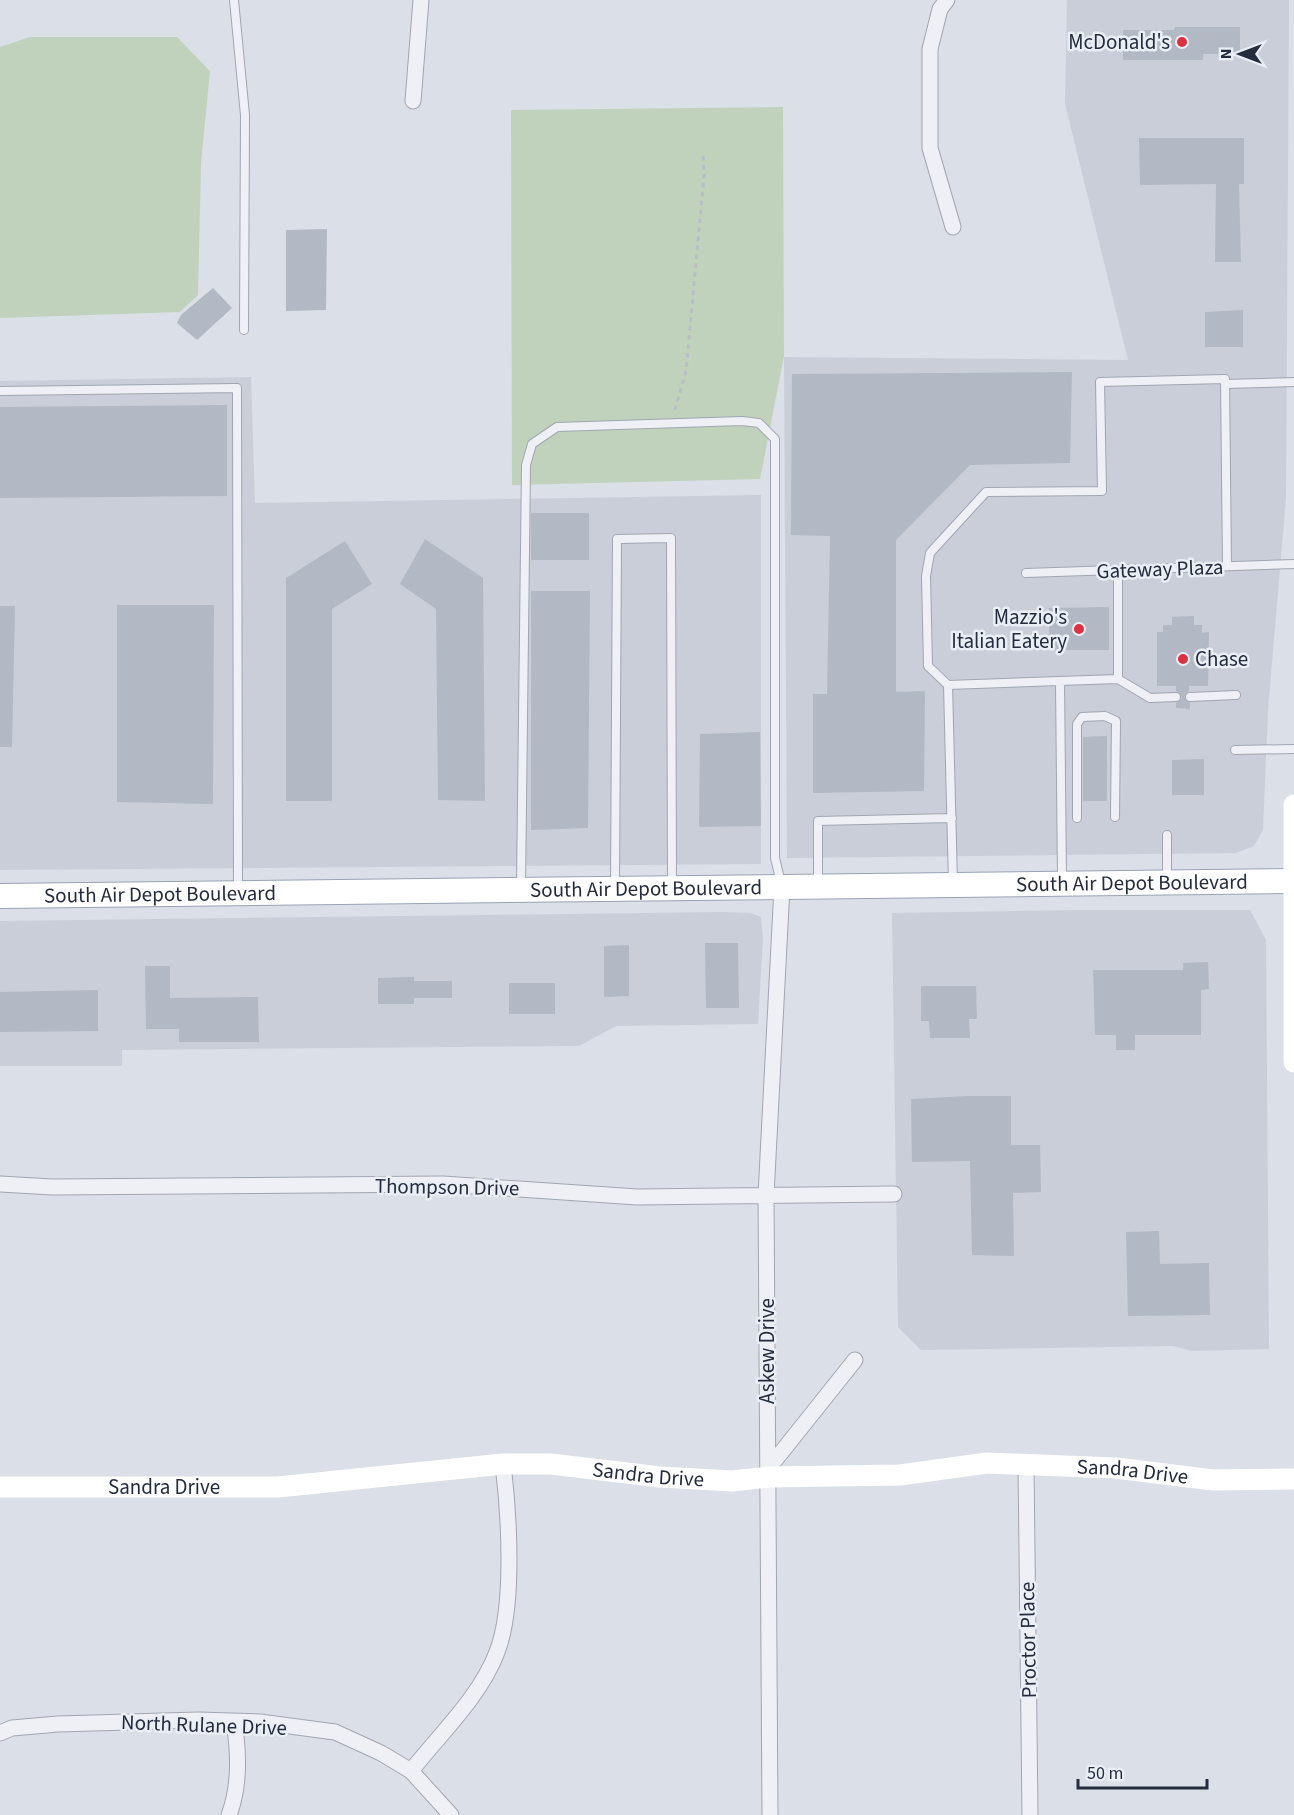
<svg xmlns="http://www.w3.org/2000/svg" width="1294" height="1815" viewBox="0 0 1294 1815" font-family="'Source Sans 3',sans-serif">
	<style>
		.built { fill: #c9ced9 }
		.green { fill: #c0d2bb }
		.building { fill: #b2b8c4 }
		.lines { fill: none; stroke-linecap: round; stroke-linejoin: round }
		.lane-casing { stroke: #a0a6b1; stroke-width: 10 }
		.street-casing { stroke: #a0a6b1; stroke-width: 17 }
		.primary-casing { stroke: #99a3b4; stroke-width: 26 }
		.path { stroke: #b9bdc5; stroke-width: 3; stroke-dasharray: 4.5 4.5; stroke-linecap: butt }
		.lane { stroke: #eef0f5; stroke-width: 8 }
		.street { stroke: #eef0f5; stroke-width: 15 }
		.secondary { stroke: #fff; stroke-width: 21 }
		.primary { stroke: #fff; stroke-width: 24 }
		.poi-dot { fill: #db3143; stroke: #eaeef5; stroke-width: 2 }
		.labels { text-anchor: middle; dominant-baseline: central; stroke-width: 5; stroke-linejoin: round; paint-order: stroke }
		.poi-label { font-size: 21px; fill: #242c3e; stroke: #eaeef5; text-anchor: end }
		.street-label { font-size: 21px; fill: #242c3e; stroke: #eaeef5 }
	</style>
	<rect width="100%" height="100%" fill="#dbdfe7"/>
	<path class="built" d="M1067 0H1289L1286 498 1268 710 1263 830 1254 846 1236 853 787 858 784 357 1128 360 1065 104Z
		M251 377 255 503 761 495V864L0 870V381Z
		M1081 910H1250L1266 940 1269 1349 1192 1351 1173 1346 921 1350 898 1327 892 913Z
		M721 912 751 913 761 917 763 938 758 1024 616 1026 579 1046 122 1050V1066H0V921Z"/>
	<path class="green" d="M30 37H177L210 71 201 163 198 295 180 312 0 318V47Z
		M783 107 784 356 760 479 512 485 511 110Z"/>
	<path class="building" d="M1175 27H1240V54H1203V60H1123V30H1174Z
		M1139 138H1244V184H1239L1241 262H1215L1216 184 1140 185Z
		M327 229 326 310 286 311V230Z
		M213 288 232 308 197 340 177 323 181 315Z
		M1243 310V347H1205V312Z
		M1072 372 1070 463 970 465 896 540V692L925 691 924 791 813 793V694H827L830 536 791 535 792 374Z
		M227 405V496L0 498V407Z
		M531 513H589V560H531Z
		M425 539 483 578 485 801 438 800 436 609 400 584Z
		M345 541 372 584 332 609V801H286V578Z
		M531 591H590L588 828 531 830Z
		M117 605H214L213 804 117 802Z
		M0 606H15L12 747H0Z
		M1109 607V650H1049V608Z
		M1194 616V625H1202V633L1209 632 1208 686H1189V691L1184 697 1190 703V709L1176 708V703L1182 697 1176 691V686H1157V632H1163V625H1172V617Z
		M760 732 761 826 699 827 700 734Z
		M1107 736V801H1083V737Z
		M1204 759V795H1172V760Z
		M705 943H738L739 1008H706Z
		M629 945V996L604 997V946Z
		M1208 962 1209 989 1201 990V1035H1135V1050H1116V1035H1095L1093 970H1183V963Z
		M145 966H170V998L258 997 259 1042H179V1029H146Z
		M414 977V981H452V998H414V1004H378V978Z
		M509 983H555V1014H509Z
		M921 986H976L977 1019H969L970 1038H930L929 1021H921Z
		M98 990V1031L0 1032V992Z
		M969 1096H1011V1145H1040L1041 1192 1013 1193 1014 1256 972 1255 970 1161 912 1162 911 1099Z
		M1159 1231 1160 1264 1209 1263 1210 1315 1128 1316 1126 1232Z"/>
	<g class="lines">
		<defs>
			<path id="lane" d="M234 0 245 115 244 330
				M1225 384 1294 382
				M0 391 237 388 238 892
				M1026 573 1294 564
				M1118 679V571
				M1060 681 1062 881
				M948 685 1118 679 1150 698 1176 697
				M1190 697 1236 695
				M1235 750 1294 749
				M1077 818V724L1082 717 1105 716 1116 721 1115 817
				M1167 835V880
				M818 882V821L952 818
				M953 883 948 685 928 666 926 576 930 553 986 492 1102 491 1100 382 1225 379 1227 566
				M521 886 526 465 532 444 557 427 742 421 759 423 775 439V858L781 883
				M615 886 617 539 671 538 672 884"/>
			<path id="street" d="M947 0 940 9 930 49V148L953 227
				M413 101 421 0
				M0 1184 52 1187 443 1184 637 1197 894 1194
				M1026 1464 1030 1815
				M768 1469 855 1360
				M0 1733 12 1728 58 1724 198 1720 260 1722 335 1732 381 1753 411 1771 451 1815
				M411 1771C440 1734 480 1697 497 1652 515 1606 509 1514 503 1464
				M229 1815C240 1786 239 1753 234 1722
				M770 1815 766 1195 782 887"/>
			<g id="primary">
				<path id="s2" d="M0 896 1294 881"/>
			</g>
		</defs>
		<use href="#lane" class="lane-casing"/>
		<use href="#street" class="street-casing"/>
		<use href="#primary" class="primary-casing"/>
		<path class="path" d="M675 410 686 371 704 176 703 152"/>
		<use href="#lane" class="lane"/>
		<use href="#street" class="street"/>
		<g class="secondary">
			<path d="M1294 805V1062"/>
			<path id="s1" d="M0 1487H278L503 1464H551L660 1477 732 1481 768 1477 900 1475 987 1463 1116 1468 1213 1480 1294 1479"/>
		</g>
		<use href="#primary" class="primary"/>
	</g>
	<g class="poi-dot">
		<circle cx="1182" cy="42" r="6"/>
		<circle cx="1079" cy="629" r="6"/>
		<circle cx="1183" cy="659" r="6"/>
	</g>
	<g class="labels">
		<g class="poi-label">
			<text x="1170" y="42">McDonald's</text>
			<text x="1067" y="617">Mazzio's<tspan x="1067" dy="24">Italian Eatery</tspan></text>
			<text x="1195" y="659" text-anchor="start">Chase</text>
		</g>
		<g class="street-label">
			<text transform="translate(1160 569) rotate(-2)">Gateway Plaza</text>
			<text stroke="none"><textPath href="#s2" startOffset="1132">South Air Depot Boulevard</textPath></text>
			<text stroke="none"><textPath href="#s2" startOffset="646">South Air Depot Boulevard</textPath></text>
			<text stroke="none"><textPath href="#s2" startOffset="160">South Air Depot Boulevard</textPath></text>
			<text transform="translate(447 1187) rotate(1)">Thompson Drive</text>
			<text transform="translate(767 1351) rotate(-90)">Askew Drive</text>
			<text stroke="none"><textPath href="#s1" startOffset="1136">Sandra Drive</textPath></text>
			<text stroke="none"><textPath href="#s1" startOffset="650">Sandra Drive</textPath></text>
			<text stroke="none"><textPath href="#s1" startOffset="164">Sandra Drive</textPath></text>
			<text transform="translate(1028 1640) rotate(-91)">Proctor Place</text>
			<text transform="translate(204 1725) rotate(2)">North Rulane Drive</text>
		</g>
	</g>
	<g transform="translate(1240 54) rotate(270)" stroke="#eaeef5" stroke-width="4.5" paint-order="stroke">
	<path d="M0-4.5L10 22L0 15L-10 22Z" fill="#242c3e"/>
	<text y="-9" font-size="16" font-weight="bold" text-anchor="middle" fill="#242c3e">N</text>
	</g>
	<path d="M1078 1779v9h129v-9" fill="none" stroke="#242c3e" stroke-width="3"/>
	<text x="1087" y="1779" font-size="18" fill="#242c3e" stroke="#eaeef5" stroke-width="4.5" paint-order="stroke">50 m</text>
</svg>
